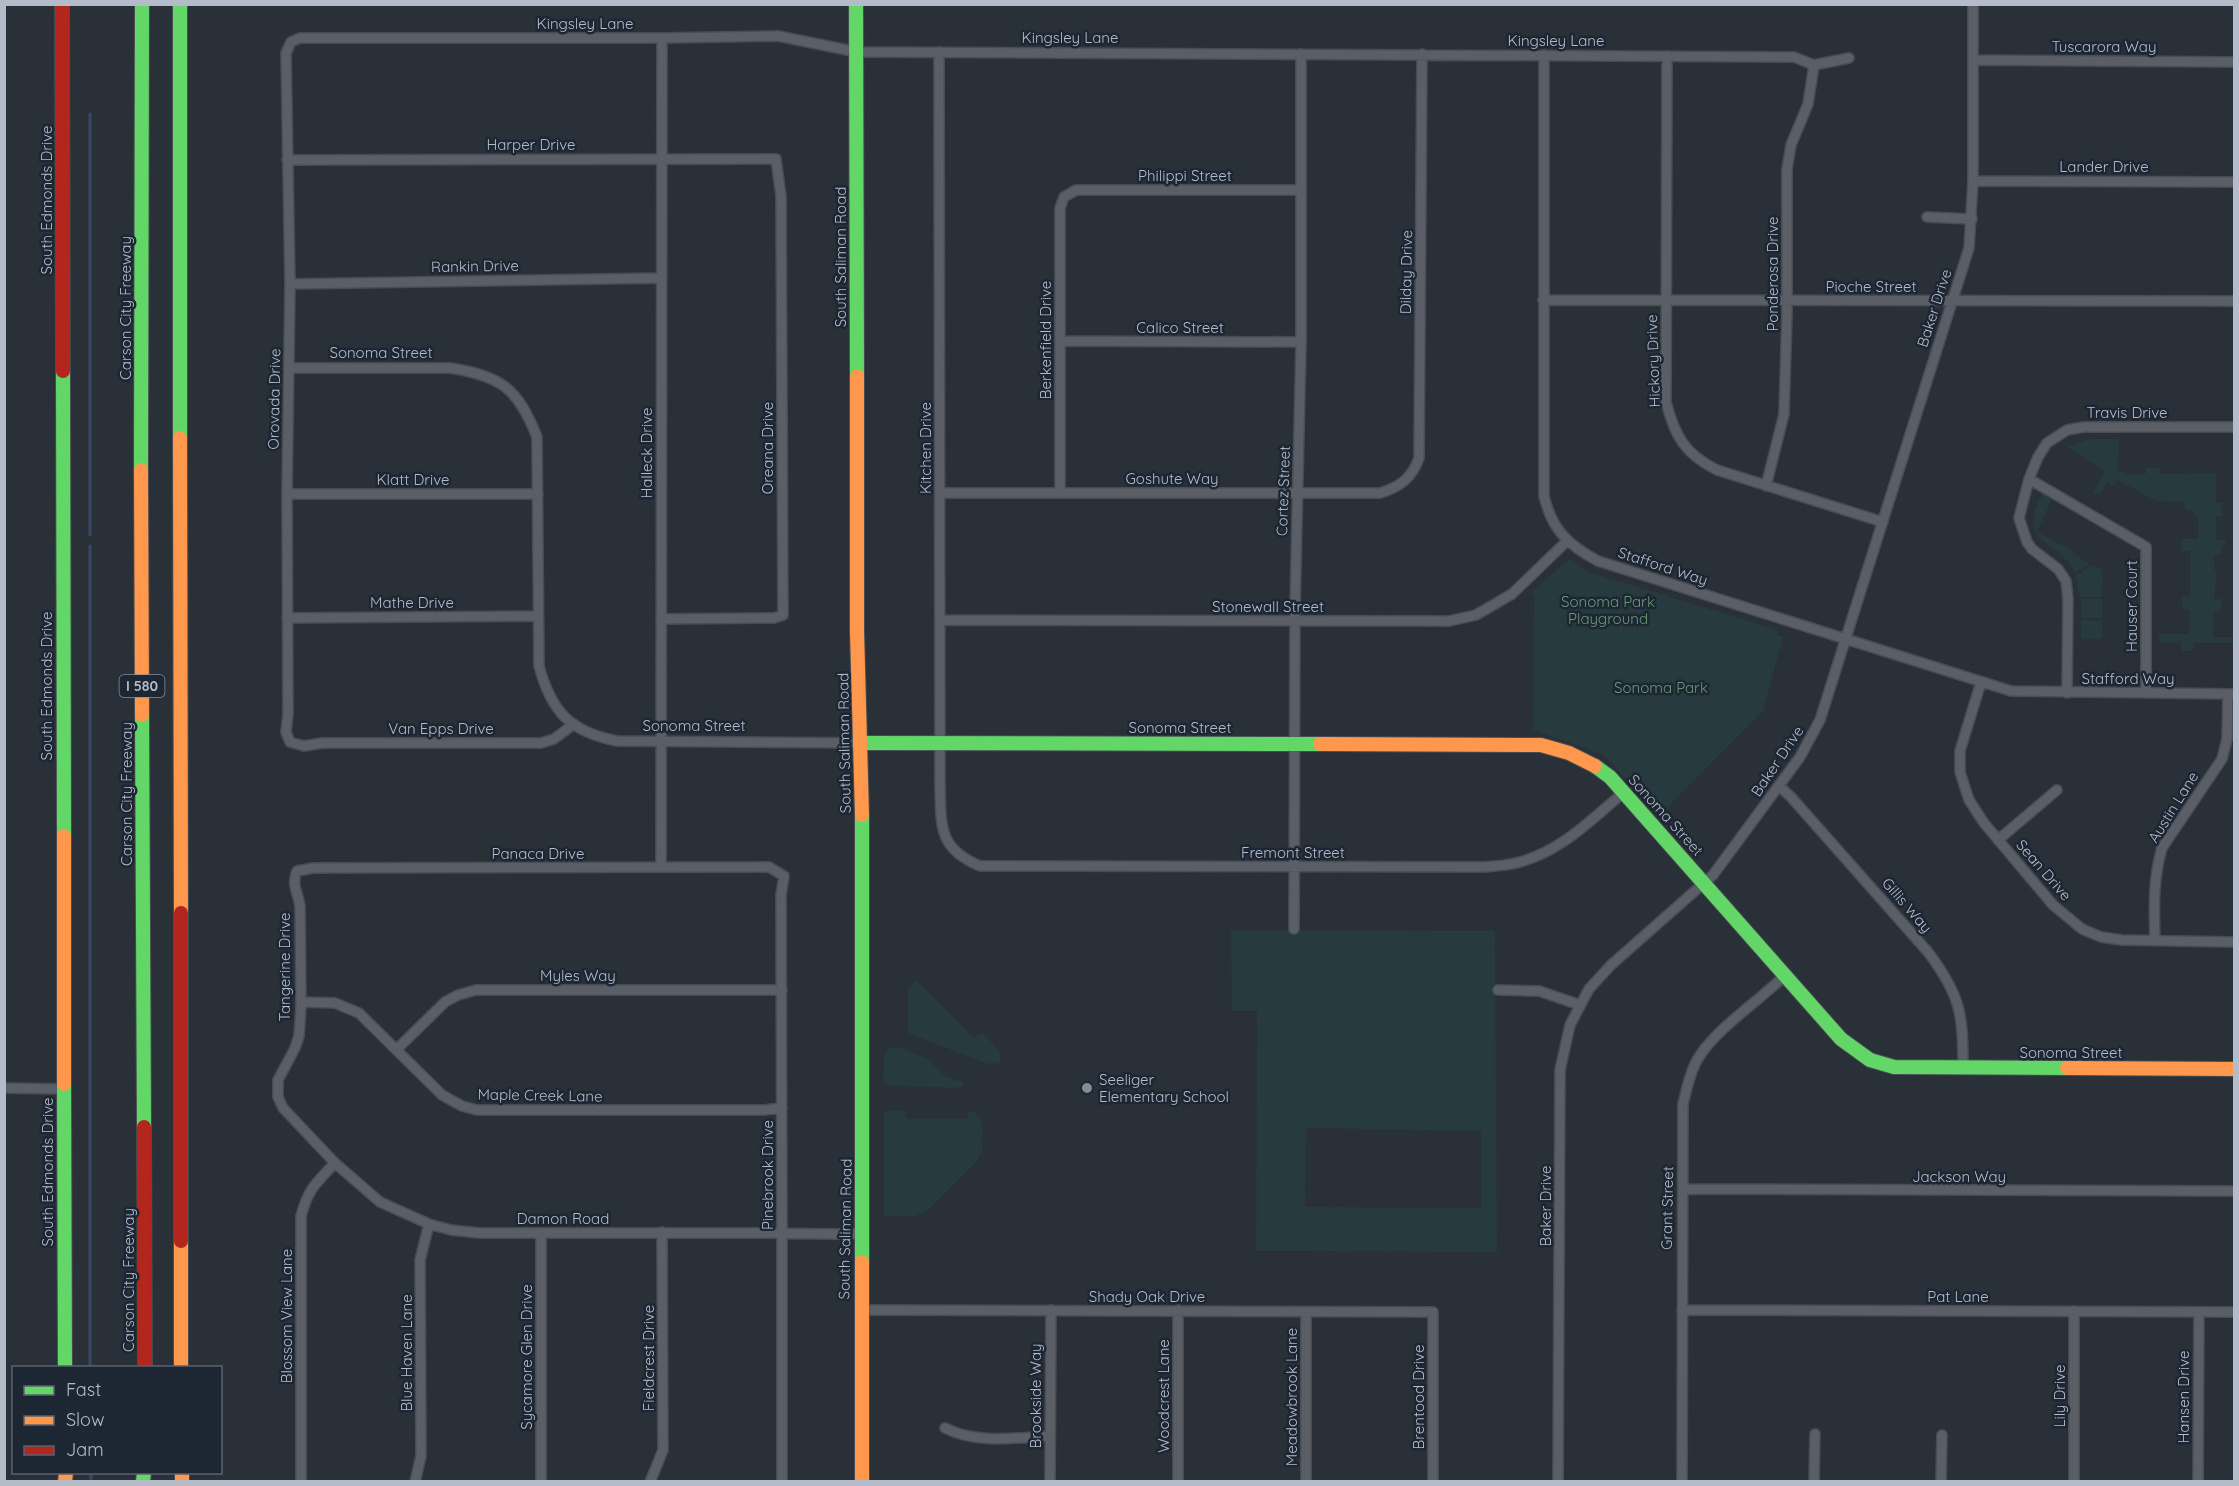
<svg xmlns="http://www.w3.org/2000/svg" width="2239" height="1486" viewBox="0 0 2239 1486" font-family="Quicksand,sans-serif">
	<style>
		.green { fill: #273a3e; fill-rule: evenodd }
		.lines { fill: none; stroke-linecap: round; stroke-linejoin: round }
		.stream { stroke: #384963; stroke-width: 3 }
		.street-casing { stroke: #484c53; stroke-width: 12 }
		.fast-casing { stroke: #484c53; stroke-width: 16 }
		.slow-casing { stroke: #484c53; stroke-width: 16 }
		.jam-casing { stroke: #484c53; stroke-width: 16 }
		.street { stroke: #5a5e66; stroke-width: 9 }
		.fast { stroke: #63d668; stroke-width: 14 }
		.slow { stroke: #ff974d; stroke-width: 14 }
		.jam { stroke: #b3261e; stroke-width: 14 }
		.poi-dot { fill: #848b96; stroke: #1d2633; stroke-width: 2 }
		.labels { text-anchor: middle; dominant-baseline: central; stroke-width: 5; stroke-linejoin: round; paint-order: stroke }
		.shield { fill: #1d2633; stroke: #878f9c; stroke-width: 1.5 }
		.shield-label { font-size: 14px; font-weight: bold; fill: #b4bcc9 }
		.street-label { font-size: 15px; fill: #b4bcc9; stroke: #1d2633 }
		.park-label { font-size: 15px; fill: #6b9a76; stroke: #1d2633 }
		.poi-label { font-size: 15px; fill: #b4bcc9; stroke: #1d2633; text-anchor: start }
	</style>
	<rect width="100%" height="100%" fill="#2a3038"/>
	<path class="green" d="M2089 439H2119L2118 470 2130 475 2146 474V468H2159V474L2216 473V503H2223L2222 516H2216V540H2226L2225 545 2222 547V554L2214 555V570L2217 571 2214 599H2221V611H2214L2213 637H2234V643H2193V651H2182L2181 643 2159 642V634H2189L2190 610 2182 609V597L2190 596V551H2182V539H2198V517H2194L2193 510H2185V502L2156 501 2118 480 2114 486 2107 482 2101 494 2093 493 2105 471 2067 447Z
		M2042 493 2052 499 2037 532 2073 551 2075 555 2090 564 2075 573C2057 536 2015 548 2042 493Z
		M1570 559 1589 572 1778 630 1777 635 1783 637 1763 711 1663 812 1658 806 1656 808 1602 754 1533 730 1534 596 1531 592Z
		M2093 565 2103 570 2102 597H2080L2076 575Z
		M2081 599H2102V618H2081Z
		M2081 620 2102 621V639L2081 638Z
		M1231 930 1495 931 1497 1252 1256 1251 1257 1011H1232ZM1306 1128 1481 1131V1208L1305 1207Z
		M916 980 974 1038 982 1033C990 1042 1006 1051 999 1063L988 1064 908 1033V989Z
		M898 1047 926 1058 945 1076 965 1083 961 1088 890 1086 883 1080 884 1055 889 1048Z
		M969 1110 975 1113 983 1123 982 1151 976 1162 926 1212 915 1216H884V1111H906V1119H967Z"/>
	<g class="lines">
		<path class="stream" d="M90 114V535
			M90 546V1368
			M91 1472V1482"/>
		<defs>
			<path id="street" d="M939 52 940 788C941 827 939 849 980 866L1483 867C1492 866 1502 866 1511 864 1556 856 1590 821 1624 792
				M1544 55V496C1552 530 1568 545 1598 561L2011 691 2234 694
				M1667 56 1666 402C1675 437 1685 454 1717 470L1883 522
				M1973 60 2234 62
				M287 160 776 159 781 196 783 615 774 618 661 619
				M1973 181 2234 182
				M1927 217 1972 219
				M290 284 661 278
				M1543 300 2234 301
				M1060 341 1301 342
				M289 368H450C502 376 518 389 537 437L539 666C551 711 570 732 617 741L862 743
				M2029 479 2146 547V693
				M1766 486 1784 414 1787 313V169L1791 145 1808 104 1814 65
				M940 493H1380C1400 487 1412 478 1419 458L1422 54
				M1060 493V208L1064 197 1076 190H1301
				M287 494H538
				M287 618 538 616
				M940 620 1449 621 1476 615 1512 594 1567 541
				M1981 682 1960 751V772L1969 800 1984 823 2053 905 2082 929 2101 937 2122 940 2234 942
				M2067 693 2068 599 2066 581 2058 569 2032 549 2027 542 2019 518 2029 479 2038 457 2047 443 2067 430 2084 427H2234
				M574 724 554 739 541 743H322L304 746 290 742 286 732 288 714 287 494 290 284 286 53 291 42 300 38H662L778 36 857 52 1794 57 1814 65 1849 58
				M1779 786 1791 797 1928 952C1961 996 1963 1014 1963 1068
				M1998 840 2057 790
				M661 867 662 38
				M1294 929 1295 609 1301 342V54
				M2155 941C2154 909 2153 878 2162 848L2222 759 2227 739 2228 694
				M1498 990 1539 991 1580 1005
				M301 1002 335 1003 359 1013 442 1095 462 1106 477 1110H764L782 1108
				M396 1050 445 1002 458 995 476 990H782
				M4 1088 63 1089
				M1683 1189 2234 1191
				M541 1233V1482
				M861 1310 1433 1312V1482
				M1178 1310V1482
				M1682 1310 2234 1312
				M2074 1311V1482
				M945 1428C976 1444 1016 1438 1050 1436
				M301 1482V1216C308 1189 316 1183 335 1163
				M415 1482 421 1456 420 1260 429 1224
				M650 1482 663 1450 662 1232
				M782 1482V1234L781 895 784 876 769 867 313 868 297 871C291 885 298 892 300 906L301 1007 299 1036 295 1048 278 1080V1097L283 1108 335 1163 380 1202 429 1224 451 1230 479 1233H771C801 1234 832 1234 862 1234
				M1050 1482 1051 1310
				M1306 1482V1312
				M1558 1482 1560 1070 1570 1025 1589 989 1611 965 1713 875 1800 757 1820 720 1969 248 1973 181V4
				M1682 1482 1683 1104C1686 1091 1689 1077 1695 1064 1710 1032 1760 1001 1785 975
				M1814 1482 1815 1434
				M1941 1482 1942 1435
				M2198 1482 2199 1312"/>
			<path id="fast" d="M180 4V438
				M856 4 857 376
				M63 371 64 836
				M141 470 142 4
				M142 715 144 1127
				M862 743 1320 744
				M1595 766 1610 777 1841 1039 1870 1060 1894 1067 2067 1068
				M862 815V1262
				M64 1084 65 1368
				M143 1482 144 1472"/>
			<path id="slow" d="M857 376V631L862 815
				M180 438 181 913
				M141 470 142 715
				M1320 744 1541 745 1569 753 1595 766
				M64 836V1084
				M2067 1068 2234 1069
				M181 1241V1368
				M862 1262V1482
				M182 1472V1482
				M65 1482 66 1472"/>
			<path id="jam" d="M62 4 63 371
				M181 913V1241
				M144 1127 145 1368"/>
		</defs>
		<use href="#street" class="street-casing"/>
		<use href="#fast" class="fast-casing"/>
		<use href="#slow" class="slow-casing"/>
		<use href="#jam" class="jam-casing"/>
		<use href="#street" class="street"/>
		<use href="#fast" class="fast"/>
		<use href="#slow" class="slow"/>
		<use href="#jam" class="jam"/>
	</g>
	<circle class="poi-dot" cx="1087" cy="1088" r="6"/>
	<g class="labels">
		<rect class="shield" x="119.5" y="675" width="45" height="22" rx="4.5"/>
		<g class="shield-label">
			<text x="142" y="686">I 580</text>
		</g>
		<g class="street-label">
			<text x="585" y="23">Kingsley Lane</text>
			<text x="1070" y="37">Kingsley Lane</text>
			<text x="1556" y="40">Kingsley Lane</text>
			<text x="2104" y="46">Tuscarora Way</text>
			<text x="531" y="144">Harper Drive</text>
			<text x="2104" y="166">Lander Drive</text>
			<text x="1185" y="175">Philippi Street</text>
			<text transform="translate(46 200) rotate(-90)">South Edmonds Drive</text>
			<text transform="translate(840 257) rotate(-90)">South Saliman Road</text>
			<text transform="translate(475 266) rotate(-1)">Rankin Drive</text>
			<text transform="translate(1406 272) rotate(-89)">Dilday Drive</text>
			<text transform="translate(1772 274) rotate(-90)">Ponderosa Drive</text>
			<text x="1871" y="286">Pioche Street</text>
			<text transform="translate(125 308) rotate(-90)">Carson City Freeway</text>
			<text transform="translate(1934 308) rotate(-72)">Baker Drive</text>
			<text x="1180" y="327">Calico Street</text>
			<text transform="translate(1045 340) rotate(-90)">Berkenfield Drive</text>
			<text x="381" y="352">Sonoma Street</text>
			<text transform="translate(1653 361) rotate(-92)">Hickory Drive</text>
			<text transform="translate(274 399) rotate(-89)">Orovada Drive</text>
			<text x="2127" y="412">Travis Drive</text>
			<text transform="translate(767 448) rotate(-90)">Oreana Drive</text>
			<text transform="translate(925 448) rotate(-90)">Kitchen Drive</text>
			<text transform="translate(646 453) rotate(-90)">Halleck Drive</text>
			<text x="1172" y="478">Goshute Way</text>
			<text x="413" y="479">Klatt Drive</text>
			<text transform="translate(1283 491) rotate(-88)">Cortez Street</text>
			<text transform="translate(1663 566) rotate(18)">Stafford Way</text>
			<text x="412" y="602">Mathe Drive</text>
			<text x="1268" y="606">Stonewall Street</text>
			<text transform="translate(2131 606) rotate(-90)">Hauser Court</text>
			<text x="2128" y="678">Stafford Way</text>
			<text transform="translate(46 686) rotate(-90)">South Edmonds Drive</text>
			<text x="694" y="725">Sonoma Street</text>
			<text x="1180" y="727">Sonoma Street</text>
			<text x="441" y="728">Van Epps Drive</text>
			<text transform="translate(844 743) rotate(-91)">South Saliman Road</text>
			<text transform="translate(1777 761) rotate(-56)">Baker Drive</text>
			<text transform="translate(126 794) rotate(-90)">Carson City Freeway</text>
			<text transform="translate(2173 807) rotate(-58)">Austin Lane</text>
			<text transform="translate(1666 815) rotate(48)">Sonoma Street</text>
			<text x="1293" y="852">Fremont Street</text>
			<text x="538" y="853">Panaca Drive</text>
			<text transform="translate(2044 870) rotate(49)">Sean Drive</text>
			<text transform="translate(1907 905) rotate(49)">Gillis Way</text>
			<text transform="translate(284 967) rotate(-90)">Tangerine Drive</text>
			<text x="578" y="975">Myles Way</text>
			<text x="2071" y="1052">Sonoma Street</text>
			<text transform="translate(540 1095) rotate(1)">Maple Creek Lane</text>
			<text transform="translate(47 1172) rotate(-90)">South Edmonds Drive</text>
			<text transform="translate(767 1175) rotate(-90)">Pinebrook Drive</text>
			<text x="1959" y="1176">Jackson Way</text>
			<text transform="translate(1545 1206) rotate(-90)">Baker Drive</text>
			<text transform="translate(1667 1208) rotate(-89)">Grant Street</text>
			<text x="563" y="1218">Damon Road</text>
			<text transform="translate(845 1229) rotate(-89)">South Saliman Road</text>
			<text transform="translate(128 1280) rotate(-90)">Carson City Freeway</text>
			<text x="1147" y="1296">Shady Oak Drive</text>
			<text x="1958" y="1296">Pat Lane</text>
			<text transform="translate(286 1316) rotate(-90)">Blossom View Lane</text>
			<text transform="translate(406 1353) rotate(-90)">Blue Haven Lane</text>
			<text transform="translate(526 1357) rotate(-90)">Sycamore Glen Drive</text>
			<text transform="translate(648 1358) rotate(-90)">Fieldcrest Drive</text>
			<text transform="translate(1035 1396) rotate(-90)">Brookside Way</text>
			<text transform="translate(1163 1396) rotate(-90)">Woodcrest Lane</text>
			<text transform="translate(2059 1396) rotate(-90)">Lily Drive</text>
			<text transform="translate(1291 1397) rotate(-90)">Meadowbrook Lane</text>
			<text transform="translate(1418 1397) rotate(-90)">Brentood Drive</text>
			<text transform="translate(2183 1397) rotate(-90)">Hansen Drive</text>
		</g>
		<g class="park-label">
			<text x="1608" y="601">Sonoma Park<tspan x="1608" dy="17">Playground</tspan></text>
			<text x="1661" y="687">Sonoma Park</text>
		</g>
		<g class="poi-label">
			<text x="1099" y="1079">Seeliger<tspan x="1099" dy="17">Elementary School</tspan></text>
		</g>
	</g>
	<rect width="2239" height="1486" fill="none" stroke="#b4bcc9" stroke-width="12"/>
	<rect x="12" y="1366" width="210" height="108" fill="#1d2633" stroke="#59626f" stroke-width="1.5"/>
	<rect x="24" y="1386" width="30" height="9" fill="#63d668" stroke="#59626f" stroke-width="1.5"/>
	<text x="66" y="1396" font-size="18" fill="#b4bcc9">Fast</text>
	<rect x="24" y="1416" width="30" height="9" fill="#ff974d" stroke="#59626f" stroke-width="1.5"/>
	<text x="66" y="1426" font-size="18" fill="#b4bcc9">Slow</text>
	<rect x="24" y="1446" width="30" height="9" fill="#b3261e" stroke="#59626f" stroke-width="1.5"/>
	<text x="66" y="1456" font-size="18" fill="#b4bcc9">Jam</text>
</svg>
